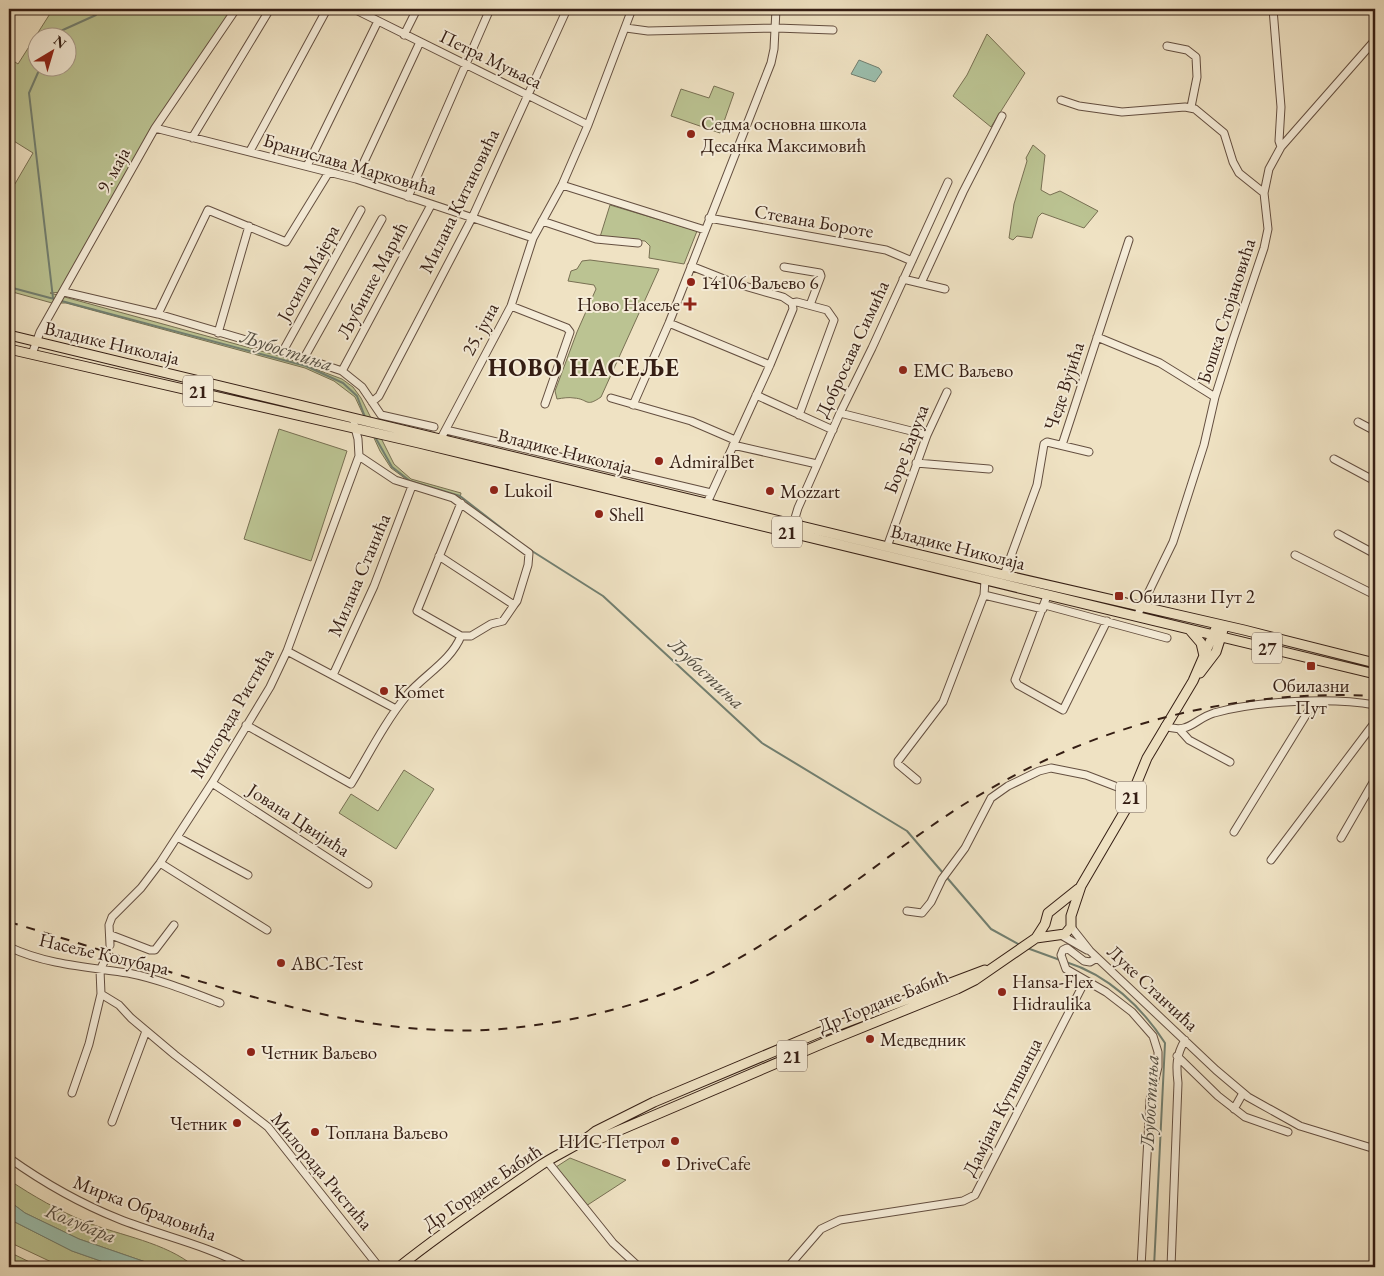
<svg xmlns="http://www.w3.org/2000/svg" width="1384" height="1276" viewBox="0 0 1384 1276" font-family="'EB Garamond',serif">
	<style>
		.green { fill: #bbc392; stroke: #787053; fill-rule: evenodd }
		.water { fill: #9bbfae; stroke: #727f70 }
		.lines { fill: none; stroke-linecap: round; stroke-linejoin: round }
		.stream { stroke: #727f70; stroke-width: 2 }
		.minor-casing { stroke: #644f40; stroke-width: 9 }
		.major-casing { stroke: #351e14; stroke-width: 11 }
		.minor { stroke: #f5ecd8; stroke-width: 7 }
		.major { stroke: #efe2c3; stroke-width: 9 }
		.rail { stroke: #351e14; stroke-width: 2; stroke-dasharray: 9 9; stroke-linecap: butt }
		.poi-dot { fill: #8f2418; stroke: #f5ecd8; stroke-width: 2 }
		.labels { text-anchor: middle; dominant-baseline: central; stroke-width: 4; stroke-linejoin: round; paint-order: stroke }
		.shield { fill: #f5ecd8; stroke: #6f5c4f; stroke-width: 1 }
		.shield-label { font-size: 18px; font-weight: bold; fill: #351e14 }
		.street-label { font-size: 19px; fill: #351e14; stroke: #f5ecd8 }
		.poi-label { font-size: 19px; fill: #351e14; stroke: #f5ecd8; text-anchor: start }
		.water-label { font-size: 20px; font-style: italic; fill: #544e42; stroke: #f5ecd8 }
		.district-label { font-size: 24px; font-weight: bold; letter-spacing: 1px; fill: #351e14; stroke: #f5ecd8 }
	</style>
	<rect width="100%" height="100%" fill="#efe2c3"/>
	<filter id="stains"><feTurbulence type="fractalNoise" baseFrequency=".004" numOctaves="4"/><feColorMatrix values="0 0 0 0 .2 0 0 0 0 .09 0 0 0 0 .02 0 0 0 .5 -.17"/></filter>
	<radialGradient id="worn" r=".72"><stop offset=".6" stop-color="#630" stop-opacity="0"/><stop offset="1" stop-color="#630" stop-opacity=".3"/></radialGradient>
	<path class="green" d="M53 9H236L155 128 64 292 50 293 283 357 342 379 353 387 361 398 394 464 411 479 461 493 460 498 410 482 391 468 380 451 355 397 334 381 305 368 66 303H52L9 291V194L33 153 9 138V58L18 64ZM38 38H68V68H38Z
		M987 34 1025 73 991 127 953 96 967 75Z
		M714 86 734 93 720 133 671 116 681 89 709 98Z
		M1033 145 1045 155 1041 190 1050 195 1060 191 1098 211 1084 228 1042 213 1038 217 1032 238 1017 236 1013 240 1009 238 1014 204 1027 161 1026 158Z
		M610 205 697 231 684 264 649 258 650 246 645 241 600 237Z
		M590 260 659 269 601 397C585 408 589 399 574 398 569 397 563 398 557 399L555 391 577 332 596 289 594 285 568 281 571 271 577 269 582 261Z
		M279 429 347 451 311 561 244 539Z
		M404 770 434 789 396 849 339 813 351 794 378 811Z
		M570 1158 626 1180 586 1206 556 1167Z
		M9 1180C33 1196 59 1211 86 1222 121 1236 165 1242 195 1267H160L79 1239 25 1213 9 1201Z
		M9 1219 72 1251 118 1267H62L9 1242Z
		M9 1252 40 1267H9Z"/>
	<path class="water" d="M859 60 879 68 882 72 875 82 851 74Z
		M9 1201 25 1213 79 1239 160 1267H118L72 1251 9 1219Z"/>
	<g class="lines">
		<path class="stream" d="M52 38 54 34 96 15 98 9
			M40 68 29 93 53 298
			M9 287 306 366 343 383 357 396 365 417
			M374 435 392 467 410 481 460 496 514 538
			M532 551 603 596 762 743 907 831 991 929 1020 945
			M1027 948 1060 960
			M1066 962C1108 975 1142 1007 1165 1043L1154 1267"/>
		<defs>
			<path id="minor" d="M354 9 588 125
				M1273 9 1281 107 1279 141 1281 147
				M626 28 648 31 776 28 833 30
				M404 35 417 9
				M1167 46 1187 50 1196 57 1197 77 1191 107
				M1061 100 1079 106 1122 112 1185 107 1195 109 1224 133 1233 162 1239 173 1264 193
				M155 128 356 179 533 238
				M192 138 270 9
				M250 151 327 9
				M307 166 378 21
				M356 179 420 42
				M562 185 705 230
				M408 197 490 9
				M709 218 886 250 912 261
				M542 221 596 239 638 243
				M691 266 734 283 783 297 792 303 793 309 770 365 707 503
				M784 267 820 273 821 276 810 305
				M903 279 945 289
				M921 283 963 192 1002 116
				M64 292 158 314 283 351 342 371 362 387 381 415 434 427
				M792 303 797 302 827 310 834 320 799 415
				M511 306 567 328 570 332 545 404
				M158 314 208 210 286 242 329 172
				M669 323 770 365
				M218 333 249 226
				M1097 337 1160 363 1215 397
				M283 351 361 210
				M32 354 40 332 155 128 236 9
				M304 358 382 219
				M342 371 431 205
				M756 395 833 430
				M611 398 691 421 735 440
				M372 402 379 396 472 218 567 9
				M633 405 669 323 771 63 774 49 776 9
				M840 413 927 435
				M1358 422 1375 431
				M446 430 711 493
				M438 444 511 306 533 238 562 185 588 125 632 9
				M733 445 817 464
				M1062 445 1129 240
				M359 456 395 480 453 498 529 553 528 565 517 601 514 605 439 556
				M1334 459 1375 481
				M916 463 989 469
				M461 503 417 611 461 636
				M792 528 798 508 840 413 872 348 948 182
				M1338 534 1375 554
				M887 547 927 435 947 392
				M1295 555 1375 595
				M1004 575 1037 485 1044 444 1047 442 1089 452
				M984 595 1043 609
				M1047 596 1015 680 1018 685 1063 710 1107 621
				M1045 605 1167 638
				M1137 616 1173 542 1204 445 1215 397 1233 340 1264 248 1268 229 1264 193 1269 169 1281 147 1375 40
				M287 651 396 709
				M333 675 374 586 412 486
				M246 725 351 784C369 754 385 722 407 695 424 675 451 661 461 636H471L491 624 503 621 514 605
				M1165 726C1189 735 1194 719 1214 713 1258 701 1331 697 1375 705
				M1180 730 1189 740 1230 762
				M917 780 898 764V761L943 702 984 595 985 580
				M212 783 368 884
				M1234 832 1314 702
				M177 837 248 875
				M1341 838 1375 779
				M1271 860 1375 722
				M160 863 267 930
				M907 911 922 913 931 902 942 879 965 848 991 798 1008 786 1039 771 1051 768 1086 775 1133 793
				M1071 927 1090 951 1216 1070 1248 1097 1300 1126 1375 1149
				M111 935 150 950H155L174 925
				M1061 935 1087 950
				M110 945 109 925 112 917 141 888 160 863 212 783 270 687 287 651 359 456 358 439 354 424
				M9 947C47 965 88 967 128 973 159 979 191 992 220 1003
				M107 956 100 970 101 994 119 1005 131 1018 175 1055 268 1127 379 1267
				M1097 958 1090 962 1084 961 1067 948 1063 950 1061 955 1066 969 1106 992 1132 1012 1153 1036 1158 1052V1067L1150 1100 1141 1267
				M1177 1056 1218 1096 1245 1117 1288 1132
				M72 1093 89 1044 101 994
				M1234 1109 1243 1093
				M112 1122 146 1031
				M9 1158C44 1183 79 1203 119 1219 162 1236 206 1245 247 1267
				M547 1161 613 1243 639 1267
				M788 1267 821 1229 840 1220 963 1201 975 1195 1085 981
				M1171 1267 1178 1083C1176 1066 1176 1055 1185 1040"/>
			<path id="major" d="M9 335 1004 575 1244 630 1375 663
				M9 349 419 443 1375 674
				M1189 629 1201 643 1204 656
				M1200 673 1216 652 1223 630
				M1036 938 1045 924 1048 913 1078 889
				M588 1138 599 1139 826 1042 957 989 975 980 1036 938 1065 934 1071 927V916L1081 886 1126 809 1147 758 1193 681 1216 628
				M399 1267C445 1230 492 1199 541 1165 559 1153 580 1145 596 1131L654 1102 818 1033 985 970"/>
		</defs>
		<use href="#minor" class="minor-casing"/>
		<use href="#major" class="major-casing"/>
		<use href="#minor" class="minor"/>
		<use href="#major" class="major"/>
		<path class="rail" d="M9 922C63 938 116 955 170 972 273 1004 377 1035 486 1030 555 1026 629 1010 693 982 735 963 775 937 813 911 872 872 926 825 988 790 1105 722 1241 689 1375 696"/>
	</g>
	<g class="poi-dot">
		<circle cx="691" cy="134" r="5"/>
		<circle cx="691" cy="282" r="5"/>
		<path d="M687.5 296.5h5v5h5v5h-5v5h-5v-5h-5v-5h5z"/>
		<circle cx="903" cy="370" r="5"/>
		<circle cx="659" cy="461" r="5"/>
		<circle cx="494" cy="490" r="5"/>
		<circle cx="770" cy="491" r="5"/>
		<circle cx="599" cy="514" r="5"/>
		<rect x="1114" y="591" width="10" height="10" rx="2.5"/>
		<rect x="1306" y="661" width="10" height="10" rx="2.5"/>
		<circle cx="384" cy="691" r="5"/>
		<circle cx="281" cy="963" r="5"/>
		<circle cx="1002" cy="992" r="5"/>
		<circle cx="870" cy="1039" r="5"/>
		<circle cx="251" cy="1052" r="5"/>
		<circle cx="237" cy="1123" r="5"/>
		<circle cx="315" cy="1132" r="5"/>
		<circle cx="675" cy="1141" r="5"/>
		<circle cx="666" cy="1163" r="5"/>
	</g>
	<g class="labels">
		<g class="shield">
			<rect x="183" y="375.5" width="30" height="31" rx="4"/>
			<rect x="772" y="516.5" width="30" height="31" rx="4"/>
			<rect x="1252" y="632.5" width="30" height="31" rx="4"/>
			<rect x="1116" y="781.5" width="30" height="31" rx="4"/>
			<rect x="777" y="1040.5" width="30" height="31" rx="4"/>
		</g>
		<g class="shield-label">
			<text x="198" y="391">21</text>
			<text x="787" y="532">21</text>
			<text x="1267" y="648">27</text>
			<text x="1131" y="797">21</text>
			<text x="792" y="1056">21</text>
		</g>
		<g class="street-label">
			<text transform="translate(491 59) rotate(26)">Петра Муњаса</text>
			<text transform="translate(350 164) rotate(16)">Бранислава Марковића</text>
			<text transform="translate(113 170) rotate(-61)">9. маја</text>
			<text transform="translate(459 201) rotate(-64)">Милана Китановића</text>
			<text transform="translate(814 221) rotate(10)">Стевана Бороте</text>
			<text transform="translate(308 273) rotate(-61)">Јосипа Мајера</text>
			<text transform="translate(372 280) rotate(-62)">Љубинке Марић</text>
			<text transform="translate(1226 311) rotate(-72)">Бошка Стојановића</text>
			<text transform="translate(480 329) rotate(-62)">25. јуна</text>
			<text transform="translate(112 343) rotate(13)">Владике Николаја</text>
			<text transform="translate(852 349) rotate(-65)">Добросава Симића</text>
			<text transform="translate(1064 386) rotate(-72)">Чеде Вујића</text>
			<text transform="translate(906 449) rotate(-69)">Боре Баруха</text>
			<text transform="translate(565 451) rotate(14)">Владике Николаја</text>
			<text transform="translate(958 547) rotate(14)">Владике Николаја</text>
			<text transform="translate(359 575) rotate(-67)">Милана Станића</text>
			<text transform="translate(232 713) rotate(-60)">Милорада Ристића</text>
			<text transform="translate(299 820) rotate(33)">Јована Цвијића</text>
			<text transform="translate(104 954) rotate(13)">Насеље Колубара</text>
			<text transform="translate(1153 988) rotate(43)">Луке Станчића</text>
			<text transform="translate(883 1001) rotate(-22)">Др Гордане Бабић</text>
			<text transform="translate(1002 1107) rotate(-63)">Дамјана Кутишанца</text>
			<text transform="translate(322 1171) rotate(50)">Милорада Ристића</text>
			<text transform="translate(482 1187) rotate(-34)">Др Гордане Бабић</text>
			<text transform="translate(145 1208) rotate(21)">Мирка Обрадовића</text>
		</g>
		<g class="poi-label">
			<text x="701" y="123">Седма основна школа<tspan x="701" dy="22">Десанка Максимовић</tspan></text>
			<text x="701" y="282">14106 Ваљево 6</text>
			<text x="680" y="304" text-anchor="end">Ново Насеље</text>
			<text x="913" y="370">ЕМС Ваљево</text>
			<text x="669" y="461">AdmiralBet</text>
			<text x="504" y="490">Lukoil</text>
			<text x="780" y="491">Mozzart</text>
			<text x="609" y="514">Shell</text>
			<text x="1129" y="596">Обилазни Пут 2</text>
			<text x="1311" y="685" text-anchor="middle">Обилазни<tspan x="1311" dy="22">Пут</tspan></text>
			<text x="394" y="691">Komet</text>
			<text x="291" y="963">ABC-Test</text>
			<text x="1012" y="981">Hansa-Flex<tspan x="1012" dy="22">Hidraulika</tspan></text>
			<text x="880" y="1039">Медведник</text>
			<text x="261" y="1052">Четник Ваљево</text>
			<text x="227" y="1123" text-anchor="end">Четник</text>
			<text x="325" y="1132">Топлана Ваљево</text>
			<text x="665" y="1141" text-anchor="end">НИС Петрол</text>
			<text x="676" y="1163">DriveCafe</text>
		</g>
		<g class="water-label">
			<text transform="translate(287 350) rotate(18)">Љубостиња</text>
			<text transform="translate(707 673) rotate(43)">Љубостиња</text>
			<text transform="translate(1149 1102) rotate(-87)">Љубостиња</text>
			<text transform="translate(81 1223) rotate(22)">Колубара</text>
		</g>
		<g class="district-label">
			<text x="584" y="367">НОВО НАСЕЉЕ</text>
		</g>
	</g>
	<rect width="1384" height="1276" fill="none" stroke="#efe2c3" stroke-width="30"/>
	<rect x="10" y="10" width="1364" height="1256" fill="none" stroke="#351e14" stroke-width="2.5"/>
	<rect x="15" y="15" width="1354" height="1246" fill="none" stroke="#351e14"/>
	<g transform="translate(52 52) rotate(38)"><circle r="24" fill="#f5ecd8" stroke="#a89a8a"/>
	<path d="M0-4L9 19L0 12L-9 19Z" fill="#8f2418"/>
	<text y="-8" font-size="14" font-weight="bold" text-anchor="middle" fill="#351e14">N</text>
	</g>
	<rect width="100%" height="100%" filter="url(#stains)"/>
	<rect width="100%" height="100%" fill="url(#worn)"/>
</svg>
